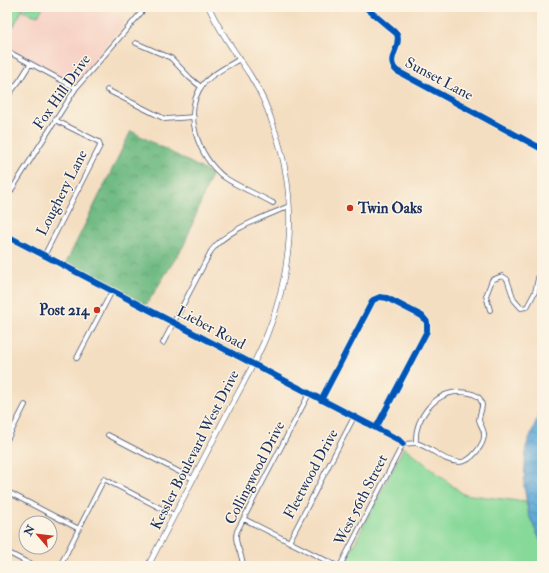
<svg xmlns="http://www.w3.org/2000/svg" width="549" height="573" viewBox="0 0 549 573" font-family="'IM FELL Double Pica',serif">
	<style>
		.built { fill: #f6d2c5 }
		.green { fill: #87d999; stroke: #51847c }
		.forest { fill: url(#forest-crowns); stroke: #447470 }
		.water { fill: url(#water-waves); stroke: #3e6c9a }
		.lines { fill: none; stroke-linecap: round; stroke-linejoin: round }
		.minor-casing { stroke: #3c496d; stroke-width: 5.5 }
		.major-casing { stroke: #3c496d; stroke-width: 6 }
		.minor { stroke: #fff; stroke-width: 4 }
		.major { stroke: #fff; stroke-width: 5 }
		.cycleway-casing { stroke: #fcf5e5; stroke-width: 8 }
		.cycleway { stroke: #0057b8; stroke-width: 6 }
		.poi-dot { fill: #c8321e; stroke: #fcf5e5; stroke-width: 1.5 }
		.labels { text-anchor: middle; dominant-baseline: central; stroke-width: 3; stroke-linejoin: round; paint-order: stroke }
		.street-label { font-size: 15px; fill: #1b2f5e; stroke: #fcf5e5 }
		.poi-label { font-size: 15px; font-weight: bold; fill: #1b2f5e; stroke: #fcf5e5; text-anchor: start }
	</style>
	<defs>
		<pattern id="forest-crowns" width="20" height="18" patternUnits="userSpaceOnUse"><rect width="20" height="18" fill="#6db981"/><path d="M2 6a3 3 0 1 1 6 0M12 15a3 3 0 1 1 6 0" fill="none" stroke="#59976d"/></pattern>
		<pattern id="water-waves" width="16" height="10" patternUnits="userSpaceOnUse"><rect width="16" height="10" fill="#60a8d7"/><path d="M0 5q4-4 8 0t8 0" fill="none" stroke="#4e89b2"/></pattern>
	</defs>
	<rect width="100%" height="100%" fill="#fcf5e5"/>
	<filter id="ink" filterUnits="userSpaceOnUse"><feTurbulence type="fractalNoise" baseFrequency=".025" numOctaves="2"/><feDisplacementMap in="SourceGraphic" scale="8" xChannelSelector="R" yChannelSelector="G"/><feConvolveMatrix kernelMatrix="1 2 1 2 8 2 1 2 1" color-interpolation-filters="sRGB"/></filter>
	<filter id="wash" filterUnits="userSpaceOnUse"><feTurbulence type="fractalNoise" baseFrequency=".012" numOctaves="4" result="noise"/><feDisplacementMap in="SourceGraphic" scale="16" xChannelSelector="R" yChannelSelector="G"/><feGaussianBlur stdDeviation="0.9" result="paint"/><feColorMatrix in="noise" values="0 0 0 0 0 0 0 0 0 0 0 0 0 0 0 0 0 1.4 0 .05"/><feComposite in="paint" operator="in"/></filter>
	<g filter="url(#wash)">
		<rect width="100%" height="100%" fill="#f4dec1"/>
		<path class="built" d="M7 7H103L126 20 75 83 7 48Z"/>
		<path class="green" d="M7 7H24L13 27 7 24Z
			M26 7H43L38 16 24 12Z
			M404 447 463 494 526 502 529 515 542 544V566H343Z"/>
		<path class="forest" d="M131 131 212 174 184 245 146 305 66 263Z"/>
		<path class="water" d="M542 406V544L529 515 524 486 526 447Z"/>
	</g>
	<g filter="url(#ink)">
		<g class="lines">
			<defs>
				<path id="minor" d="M365 7 397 34C402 48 384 59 397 71L542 149
					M136 43 171 58 190 78 201 87
					M7 51 76 88
					M240 59C228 66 213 73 204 83 181 111 198 157 224 177 238 187 257 194 273 203
					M107 90 165 119 194 117
					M7 97 20 80 30 64
					M7 197 76 88 146 7
					M7 236 399 440 403 444
					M44 256 100 146 99 142 55 120
					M490 310 486 296 492 280 502 276 507 279 514 300 521 308 527 307 535 292 542 260
					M163 343 211 251C227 229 265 217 289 206
					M77 358 112 291
					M457 392C464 392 476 393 480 399 485 406 479 413 479 420 480 425 484 429 484 434 485 444 471 462 460 462 442 462 432 447 416 443 414 420 433 394 457 392Z
					M321 400 373 300 380 297 387 298 422 316 427 322V331L376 428
					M108 435 193 479
					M7 440 25 405
					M403 444 416 443
					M8 492 79 529
					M244 519 337 566
					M289 542 354 417
					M7 552 34 566
					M60 566 104 479 174 515
					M243 566C243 554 233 543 237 531L309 394
					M340 566 403 444"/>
				<path id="major" d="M148 566C172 520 196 473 220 427 235 398 253 368 266 337 293 272 298 198 275 131 269 111 261 92 250 75 236 53 219 31 209 7"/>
			</defs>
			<use href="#minor" class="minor-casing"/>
			<use href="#major" class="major-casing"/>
			<use href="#minor" class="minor"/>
			<use href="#major" class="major"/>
			<defs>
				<path id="cycleway" d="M365 7 397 34C402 48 384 59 397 71L542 149
					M7 236 399 440 403 444
					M321 400 373 300 380 297 387 298 422 316 427 322V331L376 428"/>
			</defs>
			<use href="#cycleway" class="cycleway-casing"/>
			<use href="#cycleway" class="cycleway"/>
		</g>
	</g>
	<g class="poi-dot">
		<circle cx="350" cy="208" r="4"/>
		<circle cx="97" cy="310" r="4"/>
	</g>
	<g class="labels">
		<g class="street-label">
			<text transform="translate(439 79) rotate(28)">Sunset Lane</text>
			<text transform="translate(62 92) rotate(-55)">Fox Hill Drive</text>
			<text transform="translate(62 193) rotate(-63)">Loughery Lane</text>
			<text transform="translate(211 328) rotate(28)">Lieber Road</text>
			<text transform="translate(195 450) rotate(-63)">Kessler Boulevard West Drive</text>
			<text transform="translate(255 473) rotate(-63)">Collingwood Drive</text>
			<text transform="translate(311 474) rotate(-62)">Fleetwood Drive</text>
			<text transform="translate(361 500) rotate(-63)">West 56th Street</text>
		</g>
		<g class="poi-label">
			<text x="358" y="208">Twin Oaks</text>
			<text x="89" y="310" text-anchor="end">Post 214</text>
		</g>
	</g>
	<rect width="549" height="573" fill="none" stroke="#fcf5e5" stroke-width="24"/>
	<g transform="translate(38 535) rotate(298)"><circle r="19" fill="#fcf5e5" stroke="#a2a6af"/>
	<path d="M0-3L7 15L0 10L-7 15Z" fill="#c8321e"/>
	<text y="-6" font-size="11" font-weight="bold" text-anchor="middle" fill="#1b2f5e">N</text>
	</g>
</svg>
